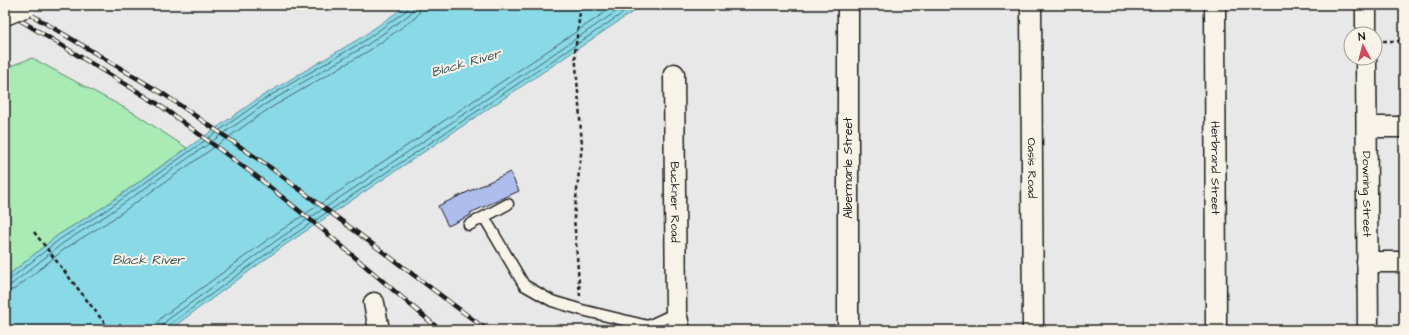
<svg xmlns="http://www.w3.org/2000/svg" width="1409" height="335" viewBox="0 0 1409 335" font-family="'Architects Daughter',sans-serif">
	<style>
		.green { fill: #a8ebb5; stroke: #628468 }
		.water { fill: #89d9e6; stroke: #5d8d95 }
		.lines { fill: none; stroke-linecap: round; stroke-linejoin: round }
		.shore { stroke: #48686d; stroke-width: 1 }
		.building { fill: #adbded; stroke: #1c1c1c }
		.service-casing { stroke: #1c1c1c; stroke-width: 13 }
		.minor-casing { stroke: #1c1c1c; stroke-width: 23 }
		.path { stroke: #1c1c1c; stroke-width: 2.5; stroke-dasharray: 4 3; stroke-linecap: butt }
		.service { stroke: #f7f3e8; stroke-width: 10 }
		.minor { stroke: #f7f3e8; stroke-width: 20 }
		.rail-casing { stroke: #1c1c1c; stroke-width: 4.5 }
		.rail { stroke: #f7f3e8; stroke-width: 3; stroke-dasharray: 9; stroke-linecap: butt }
		.motorway-bridge-casing { stroke: #1c1c1c; stroke-width: 25; stroke-linecap: butt }
		.motorway-bridge { stroke: #f7f3e8; stroke-width: 22 }
		.labels { text-anchor: middle; dominant-baseline: central; stroke-width: 4; stroke-linejoin: round; paint-order: stroke }
		.street-label { font-size: 12px; fill: #1c1c1c; stroke: #f7f3e8 }
		.water-label { font-size: 13px; font-style: italic; fill: #3d5559; stroke: #f7f3e8 }
	</style>
	<rect width="100%" height="100%" fill="#e8e8e9"/>
	<filter id="ink" filterUnits="userSpaceOnUse"><feTurbulence type="fractalNoise" baseFrequency=".025" numOctaves="2"/><feDisplacementMap in="SourceGraphic" scale="8" xChannelSelector="R" yChannelSelector="G"/><feConvolveMatrix kernelMatrix="1 2 1 2 8 2 1 2 1" color-interpolation-filters="sRGB"/></filter>
	<g filter="url(#ink)">
		<path class="green" d="M32 58 134 113 187 148 102 208 58 235 5 278V68Z"/>
		<path class="water" d="M407 5H541V7L551 5H643L285 245 169 330H5V278L58 235 102 208 259 98 362 37Z"/>
		<g class="lines">
			<path class="shore" d="M5 281 9 280 60 239 105 211 261 101 364 41 407 10 409 5
				M5 286 12 284 63 243 107 215 264 105 367 45 410 14 413 10 414 5
				M5 292 15 289 66 248 111 220 267 110 370 50 415 18 419 13 420 5
				M156 330 157 323 162 317 277 233 616 5
				M162 330 163 325 166 321 280 238 626 5
				M167 330 169 325 283 242 635 5"/>
		</g>
		<path class="building" d="M510 172 519 191 470 213 471 215 448 226 438 206Z"/>
		<g class="lines">
			<defs>
				<path id="service" d="M484 217 524 285 552 301 582 310 648 326 676 313
					M469 225 508 204"/>
				<g id="minor">
					<path id="s1" d="M1031 5 1033 330"/>
					<path id="s2" d="M1215 5 1216 330"/>
					<path d="M1366 5V34"/>
					<path id="s3" d="M1366 58 1368 330"/>
					<path id="s4" d="M674 74 676 313 680 330"/>
					<path d="M1367 127H1404"/>
					<path d="M1367 262H1404"/>
					<path d="M374 303 379 330"/>
					<path d="M848 330V5"/>
				</g>
			</defs>
			<use href="#service" class="service-casing"/>
			<use href="#minor" class="minor-casing"/>
			<path class="path" d="M1383 41H1404
				M34 232 110 330
				M580 296 574 217 582 145 575 52 581 5"/>
			<use href="#service" class="service"/>
			<use href="#minor" class="minor"/>
			<defs>
				<path id="rail" d="M15 5 165 95 200 119 271 168 487 330
					M5 11 158 104 188 126 256 176 323 230 440 330"/>
			</defs>
			<use href="#rail" class="rail-casing"/>
			<use href="#rail" class="rail"/>
			<defs>
				<path id="motorway-bridge" d="M5 14 27 5"/>
			</defs>
			<use href="#motorway-bridge" class="motorway-bridge-casing"/>
			<use href="#motorway-bridge" class="motorway-bridge"/>
		</g>
	</g>
	<g class="labels">
		<g class="street-label">
			<text transform="translate(848 168) rotate(-90)">Albermarle Street</text>
			<text stroke="none"><textPath href="#s1" startOffset="163">Oasis Road</textPath></text>
			<text stroke="none"><textPath href="#s2" startOffset="163">Herbrand Street</textPath></text>
			<text stroke="none"><textPath href="#s3" startOffset="136">Downing Street</textPath></text>
			<text stroke="none"><textPath href="#s4" startOffset="128">Buckner Road</textPath></text>
		</g>
		<g class="water-label">
			<text transform="translate(466 63) rotate(-16)">Black River</text>
			<text x="148" y="260">Black River</text>
		</g>
	</g>
	<rect width="1409" height="335" fill="none" stroke="#f7f3e8" stroke-width="20"/>
	<rect x="10" y="10" width="1389" height="315" fill="none" stroke="#1c1c1c" stroke-width="1.5" filter="url(#ink)"/>
	<g transform="translate(1363 46) rotate(353)"><circle r="19" fill="#f7f3e8" stroke="#9f9d96"/>
	<path d="M0-3L7 15L0 10L-7 15Z" fill="#d1495b"/>
	<text y="-6" font-size="11" font-weight="bold" text-anchor="middle" fill="#1c1c1c">N</text>
	</g>
</svg>
